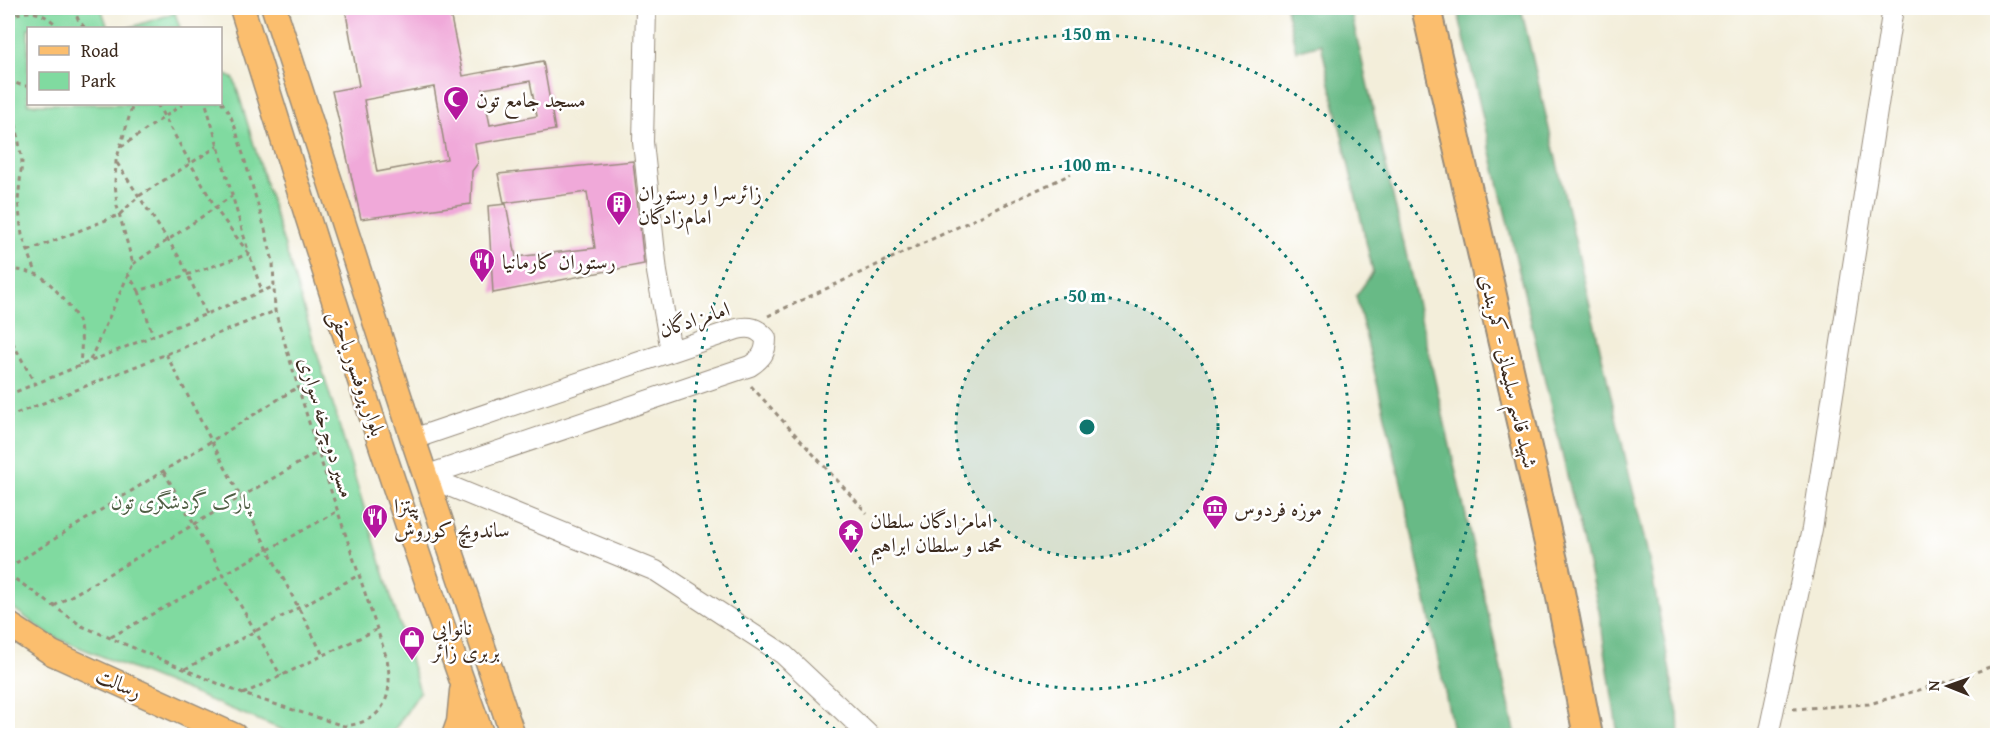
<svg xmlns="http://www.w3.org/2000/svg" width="2005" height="743" viewBox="0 0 2005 743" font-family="'Gentium Book Plus',Amiri,serif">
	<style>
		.green { fill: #80daa0; stroke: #5e825f; stroke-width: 1.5 }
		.forest { fill: #68ba86; stroke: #527252; stroke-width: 1.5 }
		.building { fill: #f0a9d9; fill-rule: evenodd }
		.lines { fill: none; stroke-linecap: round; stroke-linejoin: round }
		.minor-casing { stroke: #978c7c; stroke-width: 22 }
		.major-casing { stroke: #978c7c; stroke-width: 27 }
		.highway-casing { stroke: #978c7c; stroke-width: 32 }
		.path { stroke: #978c7c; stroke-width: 3; stroke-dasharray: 4.5 4.5; stroke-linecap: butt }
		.minor { stroke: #fff; stroke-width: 20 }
		.major { stroke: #fbbe6e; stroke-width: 24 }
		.highway { stroke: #fbbe6e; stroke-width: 28 }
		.ring { fill: none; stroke: #0f766e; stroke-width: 3; stroke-dasharray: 3 6 }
		.labels { text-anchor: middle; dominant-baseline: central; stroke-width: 5; stroke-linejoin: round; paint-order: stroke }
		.poi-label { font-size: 21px; fill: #3b2a1e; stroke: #fff; text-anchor: start }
		.street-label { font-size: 21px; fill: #3b2a1e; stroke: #fff }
		.park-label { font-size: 21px; fill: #505f45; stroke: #fff }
		.centre { fill: #0f766e; stroke: #fff; stroke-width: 3 }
		.ring-label { font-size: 18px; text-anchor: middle; font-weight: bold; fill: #0f766e; stroke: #fff; stroke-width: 5; stroke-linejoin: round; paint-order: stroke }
	</style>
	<rect width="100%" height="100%" fill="#fff"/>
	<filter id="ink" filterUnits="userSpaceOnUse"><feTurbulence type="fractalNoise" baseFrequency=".0167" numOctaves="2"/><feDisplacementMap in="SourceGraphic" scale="12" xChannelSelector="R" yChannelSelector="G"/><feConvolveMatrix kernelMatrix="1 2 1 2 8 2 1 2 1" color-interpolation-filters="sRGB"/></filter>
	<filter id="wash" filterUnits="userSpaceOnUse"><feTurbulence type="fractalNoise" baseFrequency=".008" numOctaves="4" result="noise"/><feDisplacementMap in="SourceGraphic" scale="24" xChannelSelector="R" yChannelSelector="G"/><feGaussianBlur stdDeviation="1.35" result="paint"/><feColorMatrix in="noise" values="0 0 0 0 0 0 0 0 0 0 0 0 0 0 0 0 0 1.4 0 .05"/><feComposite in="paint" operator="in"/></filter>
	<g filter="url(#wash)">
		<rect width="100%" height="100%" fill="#f3eeda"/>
		<path class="green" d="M8 8H101L108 28H28V104H220L221 72 234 79 420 692 391 735H295L49 635 8 604Z
			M175 13 180 28H128Z"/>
		<path class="forest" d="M1286 8H1350L1516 735H1454L1401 482 1356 296 1373 272 1321 44 1296 51Z
			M1457 8H1521L1649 559 1678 714 1679 735H1618L1599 611Z"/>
		<g id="blocks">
			<path class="building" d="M345 8H449L463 76 543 61 555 130 475 144 478 163 472 171 471 204 361 219 332 91 359 86ZM530 81 537 116 490 125 483 89ZM434 87 447 159 377 172 364 100Z
				M633 161 644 264 493 293 488 206 506 204 516 257 595 248 587 192 504 203 498 174Z"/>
		</g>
	</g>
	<g filter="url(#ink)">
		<use href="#blocks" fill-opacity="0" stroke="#978c7c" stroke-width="1.5"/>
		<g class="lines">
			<defs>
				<path id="minor" d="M646 8 643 142 657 272 671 351
					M413 439 737 329C750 326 757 328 766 338 766 353 762 358 750 366L425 476
					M425 476 656 571 783 654 870 736
					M1768 736 1812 529 1893 8"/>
				<path id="major" d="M242 8C318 251 394 496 482 736
					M274 8 413 439 513 736
					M8 624 52 653 235 736
					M454 736 459 722 462 691"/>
				<path id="highway" d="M1426 8 1559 587 1588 736"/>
			</defs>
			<use href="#minor" class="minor-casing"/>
			<use href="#major" class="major-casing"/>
			<use href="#highway" class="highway-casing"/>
			<path class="path" d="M73 8 79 21 85 28
				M8 18C27 7 45 12 59 28
				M8 80 23 86H28
				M8 98 17 129 22 162 18 201 22 235 37 275
				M157 104 218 212 249 254 262 291
				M121 147 183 104
				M117 163 181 260 206 314
				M28 251 119 215 139 196 218 146
				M133 264 232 196
				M8 269C18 270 30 271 40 276 51 282 75 311 79 323 83 336 81 352 80 365
				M127 273 139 291 249 254 206 104
				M139 291 153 336
				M768 316 1071 174
				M8 334 35 384
				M166 354 323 655
				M90 360 133 264 117 206 115 182 116 161 133 104
				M751 386 867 513
				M8 395 275 286
				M8 417 275 311
				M164 472 281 676
				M8 568 298 387
				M8 574 82 626 243 694 344 726C384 722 394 697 387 659L318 452 275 311 273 262 265 229 235 127 229 112 220 100
				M54 606 318 452
				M111 637 338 511
				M185 669 359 575
				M243 694 376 630
				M1793 709 1869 704 1951 681 1998 664"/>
			<use href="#minor" class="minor"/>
			<use href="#major" class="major"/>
			<use href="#highway" class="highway"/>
		</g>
	</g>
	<circle cx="1087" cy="427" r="131" fill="#0f766e" fill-opacity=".12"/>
	<g class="ring">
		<circle cx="1087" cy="427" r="131"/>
		<circle cx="1087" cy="427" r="262"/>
		<path d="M842 735A393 393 0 1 1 1332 735"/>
	</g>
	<defs>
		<symbol id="mosque-pin" viewBox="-11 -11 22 30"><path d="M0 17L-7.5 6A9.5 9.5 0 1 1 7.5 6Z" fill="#b5179e" stroke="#fff"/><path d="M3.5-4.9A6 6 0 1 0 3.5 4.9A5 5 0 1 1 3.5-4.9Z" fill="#fff"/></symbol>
		<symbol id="building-pin" viewBox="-11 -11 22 30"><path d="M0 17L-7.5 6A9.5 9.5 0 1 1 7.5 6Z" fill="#b5179e" stroke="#fff"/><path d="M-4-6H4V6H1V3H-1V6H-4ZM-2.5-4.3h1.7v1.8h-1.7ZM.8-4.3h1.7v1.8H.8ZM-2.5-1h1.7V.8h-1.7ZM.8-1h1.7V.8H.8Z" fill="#fff"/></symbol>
		<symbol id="restaurant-pin" viewBox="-11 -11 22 30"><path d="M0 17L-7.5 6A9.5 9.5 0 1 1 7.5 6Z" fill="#b5179e" stroke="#fff"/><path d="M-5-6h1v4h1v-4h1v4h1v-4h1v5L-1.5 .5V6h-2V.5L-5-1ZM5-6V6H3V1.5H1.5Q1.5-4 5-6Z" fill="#fff"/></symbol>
		<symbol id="museum-pin" viewBox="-11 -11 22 30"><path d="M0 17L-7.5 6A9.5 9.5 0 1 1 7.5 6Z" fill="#b5179e" stroke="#fff"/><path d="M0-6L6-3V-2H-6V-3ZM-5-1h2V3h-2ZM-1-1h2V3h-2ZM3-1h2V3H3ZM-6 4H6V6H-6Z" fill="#fff"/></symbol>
		<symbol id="temple-pin" viewBox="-11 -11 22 30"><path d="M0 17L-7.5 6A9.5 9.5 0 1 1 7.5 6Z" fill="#b5179e" stroke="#fff"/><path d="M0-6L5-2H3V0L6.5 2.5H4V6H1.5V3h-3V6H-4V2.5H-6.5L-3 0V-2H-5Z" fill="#fff"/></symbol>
		<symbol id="shop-pin" viewBox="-11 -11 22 30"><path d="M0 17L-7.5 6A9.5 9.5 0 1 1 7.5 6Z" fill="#b5179e" stroke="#fff"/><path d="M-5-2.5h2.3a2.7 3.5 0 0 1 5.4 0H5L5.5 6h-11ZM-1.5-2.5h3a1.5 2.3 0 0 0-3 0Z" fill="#fff"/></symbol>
	</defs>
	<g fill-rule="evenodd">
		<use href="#mosque-pin" x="441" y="84" width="30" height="40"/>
		<use href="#building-pin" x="604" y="189" width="30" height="40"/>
		<use href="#restaurant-pin" x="467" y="246" width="30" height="40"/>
		<use href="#museum-pin" x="1200" y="493" width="30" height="40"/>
		<use href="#restaurant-pin" x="360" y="502" width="30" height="40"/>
		<use href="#temple-pin" x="836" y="517" width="30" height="40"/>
		<use href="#shop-pin" x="397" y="624" width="30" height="40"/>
	</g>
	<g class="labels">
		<g class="poi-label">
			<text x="476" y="99">مسجد جامع تون</text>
			<text x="638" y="192">زائرسرا و رستوران<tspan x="638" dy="24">امام‌زادگان</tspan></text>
			<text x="502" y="261">رستوران کارمانیا</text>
			<text x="394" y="505">پيتزا<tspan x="394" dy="24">ساندویچ کوروش</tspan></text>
			<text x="1234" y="508">موزه فردوس</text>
			<text x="870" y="520">امامزادگان سلطان<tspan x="870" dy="24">محمد و سلطان ابراهیم</tspan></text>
			<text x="432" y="627">نانوایی<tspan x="432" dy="24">بربری زائر</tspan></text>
		</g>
		<g class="street-label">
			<text transform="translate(694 319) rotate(-18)">امامزادگان</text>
			<text transform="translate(1509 371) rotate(77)">شهید قاسم سلیمانی - کمربندی</text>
			<text transform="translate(358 373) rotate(71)">بلوار پروفسور یاحقی</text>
			<text transform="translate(327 427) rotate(73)">مسیر دوچرخه سواری</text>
			<text transform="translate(119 683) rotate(24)">رسالت</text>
		</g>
		<g class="park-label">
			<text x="181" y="501">پارک گردشگری تون</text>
		</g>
	</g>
	<circle cx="1087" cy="427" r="9" class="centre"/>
	<g class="ring-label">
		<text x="1087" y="40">150 m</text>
		<text x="1087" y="171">100 m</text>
		<text x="1087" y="302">50 m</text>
	</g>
	<rect width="2005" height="743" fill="none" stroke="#fff" stroke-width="30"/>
	<rect x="27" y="27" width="195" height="78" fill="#ffffff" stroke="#b1aaa5" stroke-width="1.5"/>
	<rect x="39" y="46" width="30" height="9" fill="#fbbe6e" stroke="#b1aaa5" stroke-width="1.5"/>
	<text x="81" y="57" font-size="18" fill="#3b2a1e">Road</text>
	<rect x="39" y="72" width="30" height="18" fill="#80daa0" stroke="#b1aaa5" stroke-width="1.5"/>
	<text x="81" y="87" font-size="18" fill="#3b2a1e">Park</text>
	<g transform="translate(1948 686) rotate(271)" stroke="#ffffff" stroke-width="4.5" paint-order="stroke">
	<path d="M0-4.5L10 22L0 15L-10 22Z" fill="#3b2a1e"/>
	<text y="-9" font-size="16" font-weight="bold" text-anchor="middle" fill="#3b2a1e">N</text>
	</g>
</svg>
